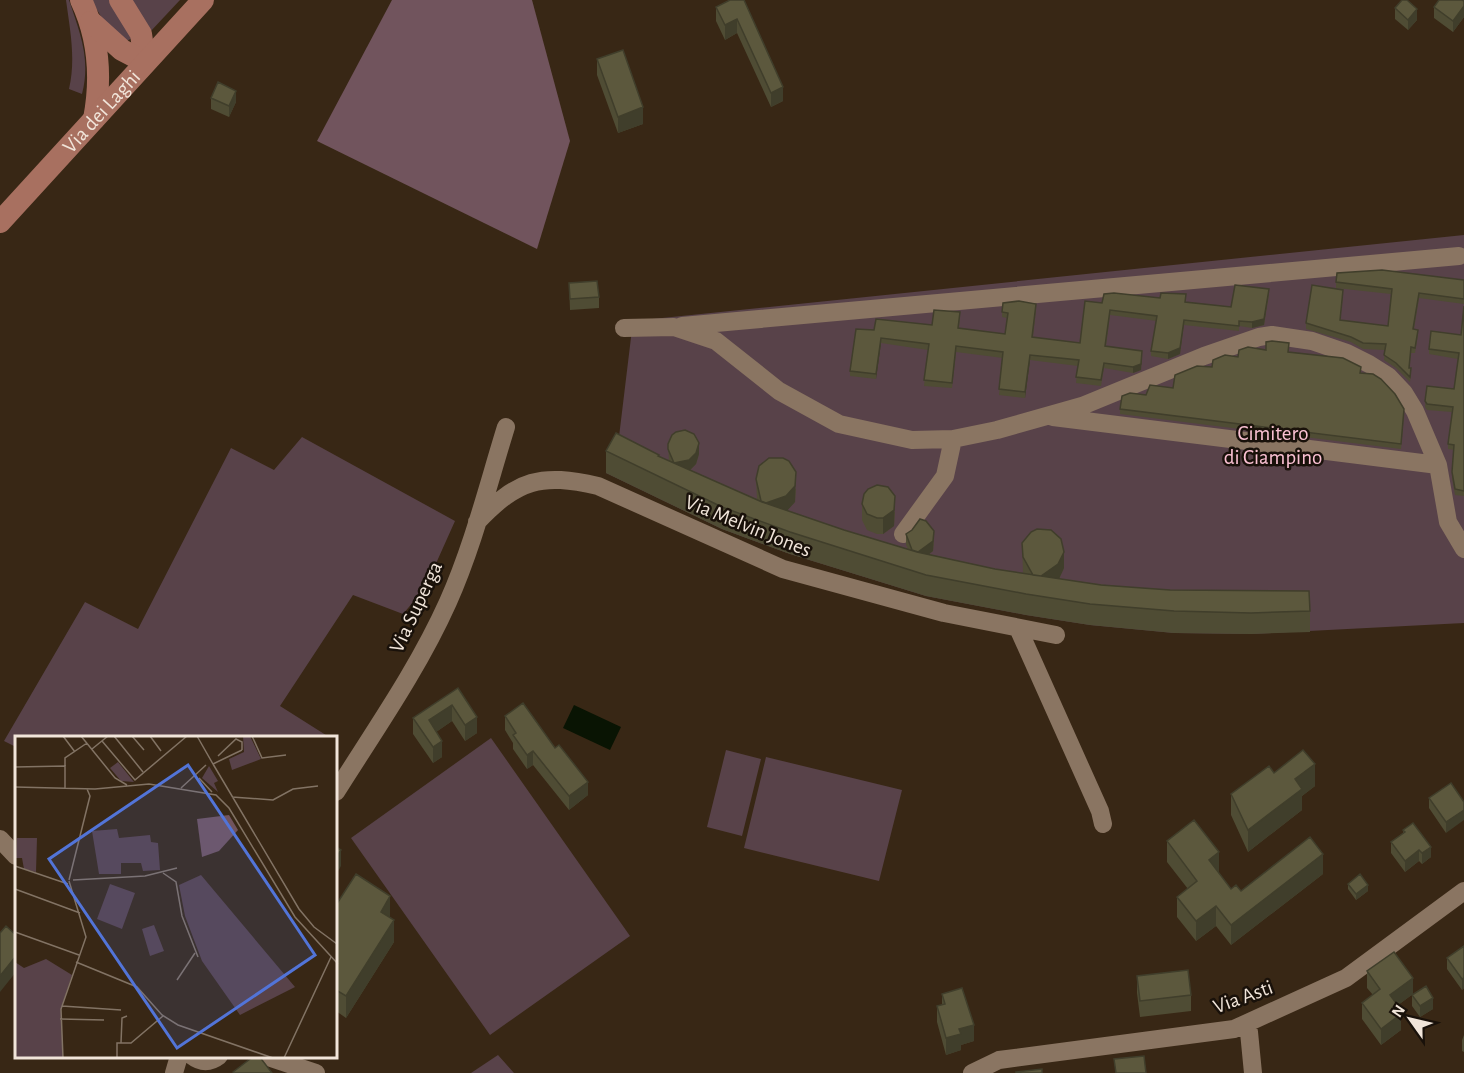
<svg xmlns="http://www.w3.org/2000/svg" width="1464" height="1073" viewBox="0 0 1464 1073" font-family="'Alegreya Sans',sans-serif">
	<style>
		.green { fill: #584249 }
		.forest { fill: #71545d }
		.water { fill: #091403 }
		.lines { fill: none; stroke-linecap: round; stroke-linejoin: round }
		.minor { stroke: #8a7562; stroke-width: 18 }
		.major { stroke: #a87060; stroke-width: 22 }
		.wall { fill: #4f4c34 }
		.shaded-wall { fill: #403e2b }
		.building { fill: #5c583d; stroke: #403e2b; stroke-width: 1.5 }
		.labels { text-anchor: middle; dominant-baseline: central; stroke-width: 5; stroke-linejoin: round; paint-order: stroke }
		.street-label { font-size: 21px; fill: #f1e5da; stroke: #19110a }
		.park-label { font-size: 21px; fill: #fbc1d3; stroke: #19110a }
		.inset-road { fill: none; stroke: #827364; stroke-width: 1.5 }
		.view { fill: #5274d8; fill-opacity: 0.15; stroke: #5274d8; stroke-width: 3 }
		.inset-edge { fill: none; stroke: #f1e5da; stroke-width: 3 }
	</style>
	<rect width="100%" height="100%" fill="#382715"/>
	<path class="green" d="M66 0H69C80 33 91 59 82 94L69 89C76 59 70 30 66 0Z
		M91 0H111L132 38 127 41 105 23Z
		M130 0H180L150 32Z
		M1464 235V623L1251 634 1174 633 1090 625 1026 615 926 596 790 554 722 529 606 473 616 454 618 445 633 321Z
		M302 437 455 521 425 588 403 614 353 595 280 706 329 737H16V747L4 741 85 602 138 629 231 448 274 470Z
		M491 738 630 936 490 1035 351 838Z
		M726 750 761 759 742 836 707 827Z
		M766 757 902 790 879 881 744 848Z
		M498 1055 514 1073H471Z"/>
	<path class="forest" d="M392 0H532L570 141 537 249 317 141Z"/>
	<path class="water" d="M574 705 621 727 610 750 563 728Z"/>
	<g class="lines">
		<path class="minor" d="M682 326 1459 256
			M624 328 674 327 716 341 779 391 839 424 912 440 953 439 997 430 1082 406 1204 356 1259 337 1272 335 1312 341 1347 353 1369 364 1388 376 1404 393 1415 411 1438 465 1448 522 1464 549
			M1053 417 1438 465
			M477 522C518 479 541 473 598 486L783 569 944 613 1056 635
			M903 534 945 476 953 439
			M1018 628 1100 811 1103 824
			M336 792C375 730 418 669 448 602 473 546 488 485 506 427
			M0 839 16 856
			M1243 1025 1249 1032 1253 1073
			M192 1056C201 1063 210 1063 219 1056
			M265 1056 316 1073
			M174 1073 179 1056
			M972 1073 999 1060 1234 1029 1346 978 1464 891"/>
		<g class="major">
			<path d="M81 0C99 38 102 77 94 119"/>
			<path d="M120 0 141 34 145 62"/>
			<path d="M91 22 122 50 145 62"/>
			<path id="s1" d="M0 222 203 0"/>
		</g>
	</g>
	<path class="wall" d="M730 0 783 101 771 107 737 33 725 40 716 21V7Z
		M1464 1V17L1453 32 1434 18V7Z
		M1395 8 1417 20 1408 30 1395 19Z
		M597 59 643 124 618 133 597 75Z
		M211 98 236 102 229 117 211 109Z
		M1464 280V304L1419 298 1414 329 1418 335 1415 353H1411L1409 368 1411 374 1410 382 1396 368 1384 360 1385 350 1363 349 1351 342 1306 329V323L1343 296 1340 320 1388 326 1391 294 1336 288V282Z
		M569 283 599 297V308L570 310Z
		M1269 295 1264 325 1252 328 1239 326V331L1184 325 1180 354 1168 359 1151 356V351L1157 321 1110 315 1106 346 1142 357 1141 370 1133 373 1104 368 1101 386 1076 383 1078 366 1030 360 1025 398 999 395 1003 358 956 352 952 388 924 386 928 350 881 343 876 379 850 376V371L874 330 932 325 960 318 959 328 1005 334 1007 318 1002 317V312L1036 309 1033 337 1080 343 1102 303 1186 302 1231 307Z
		M1464 306V496L1455 495 1452 478 1454 450 1448 449V444L1452 412 1427 410 1425 407 1427 386 1454 389 1458 359 1429 354V349L1461 335Z
		M1288 352 1361 373 1404 414 1401 449 1120 414V409L1146 395 1173 388 1212 367 1238 357Z
		M668 444 699 454 696 464 690 470 757 499 756 479 796 489 795 502 787 510 844 530 908 549 906 545V534L934 542 933 551 929 554 995 569 1023 573 1022 543 1064 568 1059 579 1310 611V632L1251 634 1174 633 1090 625 1026 615 926 596 790 554 722 529 606 473V451L659 456 669 461Z
		M862 504 895 512 894 526 883 534H877L867 530 862 520Z
		M458 688 477 733 465 741 452 721 436 732 442 757 433 763 413 734V718Z
		M505 716 588 795 569 810 533 765 527 769 513 749V743L505 730Z
		M1274 773 1315 786 1302 796V810L1248 852 1231 815V794Z
		M1451 783 1446 833 1429 808V798Z
		M1403 830 1431 857 1422 864 1419 861 1405 872 1391 853V842L1403 833Z
		M1167 841 1219 873 1231 889 1241 891 1323 874 1231 945 1216 926 1196 941 1177 917V897L1188 889 1167 862Z
		M1348 884 1368 891 1356 900 1348 889Z
		M336 905 390 918 394 942 346 1018 336 1011Z
		M1464 946V988L1462 990 1447 969V958Z
		M1367 971 1413 994 1398 1005 1401 1030 1381 1045 1362 1019V1003L1373 995 1367 988Z
		M1137 976 1191 995V1011L1140 1017 1137 993Z
		M942 994 974 1041 961 1045V1050L946 1055 937 1022V1006L942 1005Z
		M1412 995 1433 1009 1420 1017 1412 1006Z
		M1464 1035V1052L1462 1051V1040Z"/>
	<path class="shaded-wall" d="M1464 6V17L1453 32V21Z
		M1417 9V20L1408 30V20Z
		M737 19V33L725 40V25Z
		M783 87V101L771 107V93Z
		M236 91V102L229 117V106Z
		M643 107V124L618 133V117Z
		M1269 289 1264 325 1252 328V322Z
		M1184 320 1180 354 1168 359V353Z
		M881 338V343L876 379V374Z
		M1142 351 1141 370 1133 373V367Z
		M1030 355V360L1025 398V392Z
		M699 443V454L696 464 689 471 674 463Z
		M796 472 795 502 786 512 762 505Z
		M895 496 894 526 883 534V518Z
		M934 531 933 551 914 566V555Z
		M1064 552V568L1058 581 1036 579Z
		M452 705V721L429 737V720Z
		M477 717V733L465 741V725Z
		M442 741V757L433 763V747Z
		M533 751V765L527 769V755Z
		M1315 764V786L1302 796V810L1248 852V830L1295 779Z
		M588 782V795L569 810V796Z
		M1464 810V820L1446 833V822Z
		M1431 847V857L1422 864V853Z
		M341 850V866L336 875V858Z
		M1419 850V861L1405 872V861Z
		M1219 852V873L1209 881V860Z
		M1323 854V874L1231 945V925Z
		M1368 885V891L1356 900V894Z
		M390 896V917L381 912Z
		M1216 906V926L1196 941V921Z
		M394 920V942L346 1018V996Z
		M16 956V972L0 992V976Z
		M1413 978V994L1390 1011V995Z
		M1464 978V988L1462 990V979Z
		M1433 998V1009L1420 1017V1006Z
		M1401 1014V1030L1381 1045V1029Z
		M974 1025V1041L961 1045V1050L946 1055V1038L959 1029Z"/>
	<path class="building" d="M730 0H744L783 87 771 93 737 19 725 25 716 7Z
		M1402 0H1407L1417 9 1408 20 1395 8Z
		M1439 0H1462L1464 1V6L1453 21 1434 7Z
		M623 50 643 107 618 117 597 59Z
		M218 82 236 91 229 106 211 98Z
		M1382 270 1464 280V299L1419 293 1413 329 1418 330 1415 348 1411 347 1409 368H1411L1410 377 1396 363 1384 355 1386 344 1363 343 1351 337 1306 323 1312 285 1343 290 1340 320 1388 326 1392 289 1336 282 1337 273Z
		M597 281 599 297 570 299 569 283Z
		M1235 285 1269 289 1264 319 1252 322 1239 321V326L1184 320 1180 348 1168 353 1151 351 1157 316 1110 310 1105 346 1142 351 1141 364 1133 367 1104 363 1101 380 1076 377 1079 360 1030 355 1025 392 999 389 1003 352 956 346 952 383 924 380 929 344 881 338 876 374 850 371 856 329 874 330 876 319 932 325 934 310 960 312 958 328 1005 334 1008 313 1002 312 1003 303 1019 301 1036 304 1032 337 1080 343 1085 301 1102 303 1104 294 1114 293 1160 298 1161 293 1186 294 1185 302 1231 307Z
		M1464 306V491L1455 489 1452 472 1454 445 1448 444 1453 407 1427 404 1425 401 1427 386 1454 389 1459 353 1429 349 1431 331 1461 335Z
		M1272 341 1289 343 1288 352 1343 358 1361 367 1360 373 1373 374 1381 379 1395 394 1404 409 1401 444 1120 409 1122 396 1130 393 1146 395 1150 385 1173 388 1175 375 1197 366 1212 367 1213 360 1225 355 1238 357 1239 350 1248 347 1266 350V342Z
		M685 430 694 434 699 443 696 453 689 460 674 463 668 449V444L672 435 676 432Z
		M616 433 659 455 658 456 762 502 844 530 917 552 995 569 1101 585 1170 590 1309 591 1310 611 1251 613 1174 611 1090 604 1026 594 926 575 790 532 722 507 606 451Z
		M769 458H783L789 461 796 472 795 486 786 496 766 503 761 501 756 479 759 466Z
		M877 485 888 487 895 496 894 510 883 518H877L867 514 862 504 864 494 868 489Z
		M920 519 926 521 934 531 933 541 918 552 912 550 906 534 912 530Z
		M1037 529 1051 530 1061 539 1064 552 1058 564 1041 576 1033 575 1023 557 1022 543 1031 532Z
		M458 688 477 717 465 725 452 705 429 720 442 741 433 747 413 718Z
		M523 703 555 748 559 745 588 782 569 796 533 751 527 755 513 735 516 733 505 716Z
		M1303 750 1315 764 1295 779 1302 789 1248 830 1231 794 1269 766 1274 773Z
		M1451 783 1464 802V810L1446 822 1429 798Z
		M1194 820 1219 852 1209 860 1231 889 1236 885 1241 891 1310 837 1323 854 1231 925 1216 906 1196 921 1177 897 1197 881 1167 841Z
		M1413 823 1431 847 1422 853 1419 850 1405 861 1391 842 1405 832 1403 830Z
		M336 847 341 850 336 858Z
		M356 874 390 896 381 912 394 920 346 996 336 990V905Z
		M1360 874 1368 885 1356 894 1348 884Z
		M6 926 16 935V956L0 976V933Z
		M1464 946V978L1462 979 1447 958Z
		M1394 952 1413 978 1390 995 1401 1010V1014L1381 1029 1362 1003 1380 989 1367 971Z
		M1188 970 1191 995 1140 1001 1137 976Z
		M1426 986 1433 998 1420 1006 1412 995Z
		M962 988 974 1025 959 1029 961 1034 946 1038 937 1006 945 1004 942 994Z
		M254 1056H259L272 1073H234L233 1072Z
		M1144 1056 1146 1073H1116L1114 1059Z
		M1042 1069V1073H1016V1072Z"/>
	<g class="labels">
		<g class="street-label">
			<text stroke="none"><textPath href="#s1" startOffset="150">Via dei Laghi</textPath></text>
			<text transform="translate(748 526) rotate(22)">Via Melvin Jones</text>
			<text transform="translate(416 607) rotate(-65)">Via Superga</text>
			<text transform="translate(1243 997) rotate(-20)">Via Asti</text>
		</g>
		<g class="park-label">
			<text x="1273" y="433">Cimitero<tspan x="1273" dy="24">di Ciampino</tspan></text>
		</g>
	</g>
	<g transform="translate(15 736)">
		<rect width="322" height="322" fill="#382715"/>
		<path d="M228 0H235L246 23 217 34 214 23 229 16ZM103 26 119 46 106 45 95 32ZM194 30 203 45 199 47 203 56 187 42ZM102 93 104 102 135 99 136 106 143 107 145 134 128 135 126 127H106V138H84L77 95ZM2 102H22L21 136 9 133 7 122H1ZM186 139 280 251 225 279 187 225 170 180 164 149ZM95 148 120 157 107 193 82 183ZM139 189 149 215 135 220 127 193ZM31 223 57 239 46 273 48 322H0V226L9 232Z" fill="#584249"/>
		<path d="M214 79 223 94 204 115 187 121 182 83Z" fill="#71545d"/>
		<path class="inset-road" d="M48 0 60 16M66 0 100 42 112 49M99 0 128 36M117 0 129 14M135 0 146 15M182 0 198 28M237 0 247 22 271 19M87 5 120 44 172 0M77 13 93 0M203 20 221 3 227 6V14M198 28 284 173 299 191 322 208M198 28 227 14M50 30V22L72 7M0 31 50 30V52M184 42 197 56M0 51 80 53 134 48 201 59 214 72 280 181 323 228M166 52 191 29M217 61 258 64 278 53 303 50M0 130 53 148M148 137 161 146 167 180 183 221M54 144 75 60 72 53M58 144 130 140 162 132M0 153 65 177M0 196 64 219M61 226 122 251 147 279 163 289 258 322M162 244 180 217M47 270 106 274M45 283 89 284M106 307 107 282 112 280M48 322 46 273 71 201 54 145M102 322V307H116L148 280M269 322 316 221"/>
		<path class="view" d="M173 29 300 219 162 312 34 123Z"/>
		<rect width="322" height="322" class="inset-edge"/>
	</g>
	<g transform="translate(1410 1019) rotate(304)" stroke="#19110a" stroke-width="4.5" paint-order="stroke">
	<path d="M0-4.5L10 22L0 15L-10 22Z" fill="#f1e5da"/>
	<text y="-9" font-size="16" font-weight="bold" text-anchor="middle" fill="#f1e5da">N</text>
	</g>
</svg>
